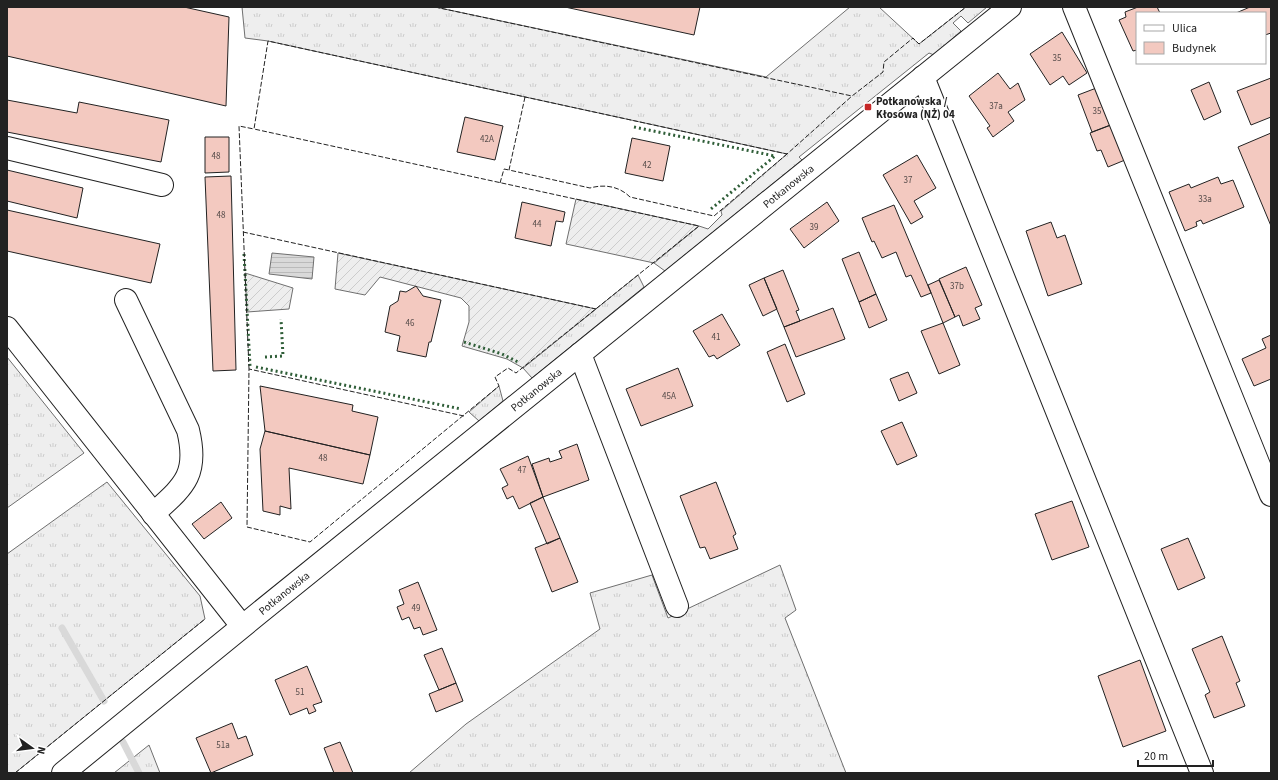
<svg xmlns="http://www.w3.org/2000/svg" width="1278" height="780" viewBox="0 0 1278 780" font-family="'Source Sans 3',sans-serif">
	<style>
		.grass { fill: url(#grass-tufts); stroke: #6f6f6f }
		.garden { fill: url(#garden-furrows); stroke: #6f6f6f }
		.water { fill: url(#water-rules); stroke: #6f6f6f }
		.lines { fill: none; stroke-linecap: round; stroke-linejoin: round }
		.stream { stroke: #d9d9d9; stroke-width: 7 }
		.building { fill: #f3c9c0; stroke: #222 }
		.minor-casing { stroke: #222; stroke-width: 24 }
		.minor { stroke: #fff; stroke-width: 22 }
		.hedge { stroke: #2f5e38; stroke-width: 3; stroke-dasharray: 2 3; stroke-linecap: butt }
		.fence { stroke: #222; stroke-width: 1; stroke-dasharray: 5 2; stroke-linecap: butt }
		.poi-dot { fill: #c62828; stroke: #fff; stroke-width: 1.5 }
		.labels { text-anchor: middle; dominant-baseline: central; stroke-width: 3; stroke-linejoin: round; paint-order: stroke }
		.number-label { font-size: 9px; fill: #564c4a }
		.poi-label { font-size: 11px; font-weight: bold; fill: #222; stroke: #fff; text-anchor: start }
		.street-label { font-size: 11px; fill: #222; stroke: #fff }
	</style>
	<defs>
		<pattern id="grass-tufts" width="24" height="20" patternUnits="userSpaceOnUse"><rect width="24" height="20" fill="#eee"/><path d="M3 7l-1-3M5 7V3M7 7l1-3M15 17l-1-3M17 17v-4M19 17l1-3" fill="none" stroke="#ccc"/></pattern>
		<pattern id="garden-furrows" width="10" height="10" patternUnits="userSpaceOnUse"><rect width="10" height="10" fill="#eee"/><path d="M-1 1l2-2M0 10L10 0M9 11l2-2" fill="none" stroke="#ccc"/></pattern>
		<pattern id="water-rules" width="6" height="5" patternUnits="userSpaceOnUse"><rect width="6" height="5" fill="#d9d9d9"/><path d="M0 2.5h6" fill="none" stroke="#bababa"/></pattern>
	</defs>
	<rect width="100%" height="100%" fill="#fff"/>
	<path class="grass" d="M242 7H435L766 77 850 7H879L919 44 966 7H987L968 23 961 16 953 23 961 31 934 55 929 53 799 157 802 160 665 271 654 263 699 226 708 229 722 215 721 211 787 154 268 41 245 38Z
		M638 275 644 287 532 378 523 368Z
		M7 357 84 453 7 508Z
		M499 386 503 401 479 421 469 412Z
		M107 482 200 596 205 619 15 773H7V554Z
		M780 565 796 610 785 618 846 773H409L466 724 600 629 590 593 652 575 668 618Z
		M149 745 160 773H114Z"/>
	<path class="garden" d="M576 199 699 226 654 263 566 244Z
		M338 253 596 309 523 368 507 359 462 346 469 322V306L461 298 380 277 365 295 335 289Z
		M245 273 293 288 289 309 247 312Z"/>
	<path class="water" d="M272 253 314 257 312 279 269 274Z"/>
	<g class="lines">
		<path class="stream" d="M62 628 104 701
			M123 742 139 773"/>
	</g>
	<path class="building" d="M7 7H184L229 17 226 106 7 56Z
		M565 7H700L694 35Z
		M1138 7H1157L1160 13H1137V50L1133 51 1119 20 1126 17 1125 12Z
		M1250 7H1271V33L1265 35V13H1236Z
		M1062 32 1087 73 1069 85 1063 76 1050 85 1030 54Z
		M998 73 1010 89 1018 83 1025 100 1008 112 1014 121 993 137 987 128 990 126 969 96Z
		M1271 78V117L1251 125 1237 91Z
		M1209 82 1221 112 1204 120 1191 90Z
		M1099 87 1113 124 1092 132 1078 95Z
		M7 100 77 113 79 102 169 120 161 162 7 132Z
		M465 117 503 126 495 160 457 152Z
		M1111 125 1125 160 1108 167 1101 150 1097 151 1090 133Z
		M1271 133V226L1238 147Z
		M205 137H229V172L205 173Z
		M632 138 670 146 663 181 625 173Z
		M917 155 936 188 914 201 923 217 911 224 883 175Z
		M7 170 83 188 77 218 7 201Z
		M231 176 236 370 213 371 205 177Z
		M1218 177 1221 184 1233 180 1244 207 1203 224 1201 220 1196 222 1197 226 1185 231 1169 192 1189 184 1191 188Z
		M522 202 565 212 563 222 556 221 551 246 515 238Z
		M827 202 839 221 804 248 790 229Z
		M894 205 931 293 921 297 911 275 906 277 896 252 882 258 874 241 872 242 862 218Z
		M7 210 160 244 151 283 7 251Z
		M1051 222 1057 238 1065 235 1082 284 1048 296 1026 231Z
		M859 252 876 294 859 302 842 259Z
		M966 267 982 305 975 308 980 319 963 326 959 315 955 317 939 279Z
		M783 270 799 310 796 311 800 321 784 327 764 278Z
		M764 278 777 309 763 316 749 285Z
		M939 280 955 317 943 323 928 285Z
		M416 286 423 296 441 300 431 342H429L426 357 397 351 400 336 385 332 390 306 398 301 400 291 406 292Z
		M876 294 887 320 869 328 859 302Z
		M833 308 845 339 796 357 784 327Z
		M722 314 740 345 717 359 714 355 709 357 693 331Z
		M943 323 960 365 939 374 921 331Z
		M1271 335V379L1254 386 1242 359 1266 348 1262 339Z
		M785 344 805 394 787 402 767 352Z
		M678 368 693 406 641 426 626 389Z
		M908 372 917 393 899 401 890 379Z
		M260 386 353 405 352 411 378 417 370 455 265 431Z
		M902 422 917 456 897 465 881 431Z
		M265 431 370 455 363 484 289 468 291 509 280 506V515L263 511 260 449Z
		M577 444 589 480 543 497 532 464 549 458 550 462 562 458 559 451Z
		M528 456 543 497 519 509 513 496 507 499 502 488 508 485 500 469Z
		M716 482 736 534 733 536 738 549 710 559 705 547 700 548 680 496Z
		M543 497 560 538 547 544 530 503Z
		M1072 501 1089 547 1052 560 1035 514Z
		M221 502 232 518 204 539 192 524Z
		M560 538 578 582 552 592 535 548Z
		M1188 538 1205 578 1178 590 1161 549Z
		M418 582 437 630 423 635 420 627 414 629 409 617 402 620 397 607 404 604 399 590Z
		M1222 636 1240 681 1236 683 1245 706 1214 718 1205 695 1210 692 1192 649Z
		M442 648 456 683 439 690 424 655Z
		M1140 660 1166 731 1123 747 1098 676Z
		M307 666 322 702 313 705 316 711 309 714 307 708 290 715 275 680Z
		M456 683 463 701 436 712 429 694Z
		M232 723 238 739 246 736 253 755 211 773 196 738Z
		M340 742 353 773H334L324 748Z"/>
	<g class="lines">
		<defs>
			<g id="minor">
				<path d="M1074 7 1271 495"/>
				<path d="M923 77 1202 773"/>
				<path d="M7 148 162 185"/>
				<path d="M126 300 188 430C199 475 184 486 153 514"/>
				<path d="M7 328 242 626"/>
				<path d="M580 354 677 606"/>
				<path id="s1" d="M63 773 259 613 1010 7"/>
			</g>
		</defs>
		<use href="#minor" class="minor-casing"/>
		<use href="#minor" class="minor"/>
		<path class="hedge" d="M634 127 775 156 711 209
			M244 254 250 366
			M464 342 502 354 520 363
			M265 357 283 356 281 319
			M256 367 461 409"/>
		<path class="fence" d="M435 7 852 96 883 72 884 62 913 38 919 44 966 7
			M525 97 509 170 590 188C604 184 619 186 630 197L714 216 787 154
			M500 183 504 169 509 170
			M243 232 596 309
			M249 369 239 126 254 129
			M464 416 249 369 247 527 310 542 499 386 495 377 508 368 516 373 699 226 254 129 268 41 787 154 852 96
			M15 773 205 619"/>
	</g>
	<rect class="poi-dot" x="864" y="103" width="8" height="8" rx="2"/>
	<g class="labels">
		<g class="number-label">
			<text x="1057" y="58">35</text>
			<text x="996" y="106">37a</text>
			<text x="1097" y="111">35</text>
			<text x="487" y="139">42A</text>
			<text x="216" y="156">48</text>
			<text x="647" y="165">42</text>
			<text x="908" y="180">37</text>
			<text x="1205" y="199">33a</text>
			<text x="221" y="215">48</text>
			<text x="537" y="224">44</text>
			<text x="814" y="227">39</text>
			<text x="957" y="286">37b</text>
			<text x="410" y="323">46</text>
			<text x="716" y="337">41</text>
			<text x="669" y="396">45A</text>
			<text x="323" y="458">48</text>
			<text x="522" y="470">47</text>
			<text x="416" y="608">49</text>
			<text x="300" y="692">51</text>
			<text x="223" y="745">51a</text>
		</g>
		<g class="poi-label">
			<text x="876" y="101">Potkanowska /<tspan x="876" dy="13">Kłosowa (NŻ) 04</tspan></text>
		</g>
		<g class="street-label">
			<text stroke="none"><textPath href="#s1" startOffset="933">Potkanowska</textPath></text>
			<text stroke="none"><textPath href="#s1" startOffset="609">Potkanowska</textPath></text>
			<text stroke="none"><textPath href="#s1" startOffset="285">Potkanowska</textPath></text>
		</g>
	</g>
	<rect width="1278" height="780" fill="none" stroke="#222222" stroke-width="16"/>
	<rect x="1136" y="12" width="130" height="52" fill="#ffffff" stroke="#a7a7a7"/>
	<rect x="1144" y="25" width="20" height="6" fill="#ffffff" stroke="#a7a7a7"/>
	<text x="1172" y="32" font-size="12" fill="#222222">Ulica</text>
	<rect x="1144" y="42" width="20" height="12" fill="#f3c9c0" stroke="#a7a7a7"/>
	<text x="1172" y="52" font-size="12" fill="#222222">Budynek</text>
	<g transform="translate(32 748) rotate(104)" stroke="#ffffff" stroke-width="3" paint-order="stroke">
	<path d="M0-3L7 15L0 10L-7 15Z" fill="#222222"/>
	<text y="-6" font-size="11" font-weight="bold" text-anchor="middle" fill="#222222">N</text>
	</g>
	<path d="M1138 760v6h75v-6" fill="none" stroke="#222222" stroke-width="2"/>
	<text x="1144" y="760" font-size="12" fill="#222222" stroke="#ffffff" stroke-width="3" paint-order="stroke">20 m</text>
</svg>
